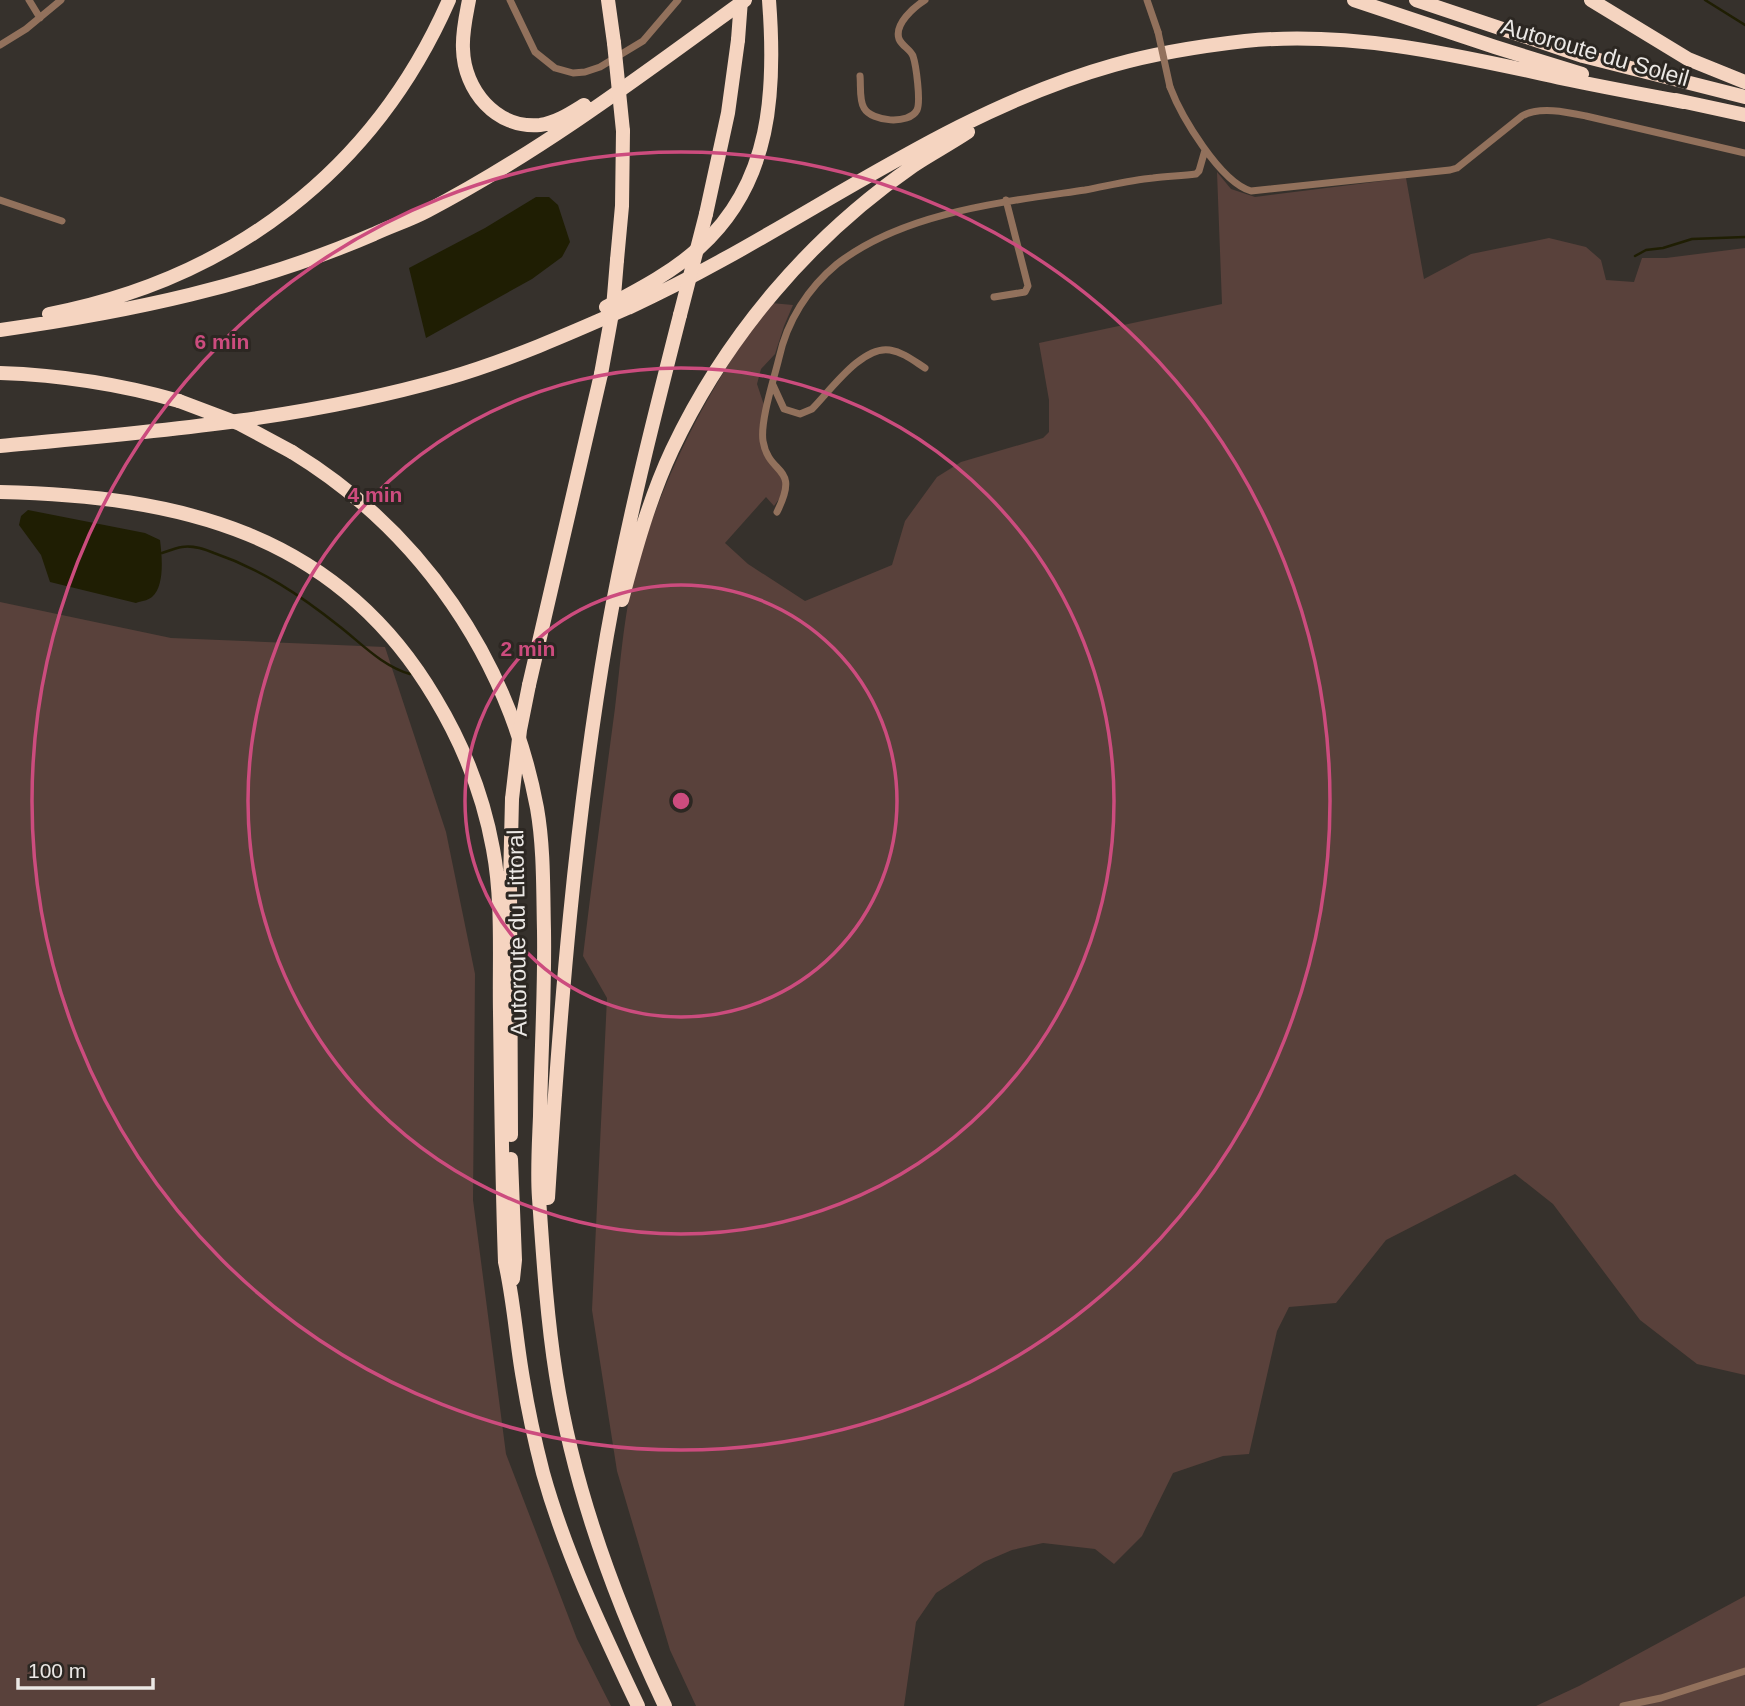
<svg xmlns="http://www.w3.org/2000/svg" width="1745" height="1706" viewBox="0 0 1745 1706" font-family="Arial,sans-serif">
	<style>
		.green { fill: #59413b }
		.water { fill: #1f1e03 }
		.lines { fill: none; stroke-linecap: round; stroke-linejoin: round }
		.stream { stroke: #1f1e03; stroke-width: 2.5 }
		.minor { stroke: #92715c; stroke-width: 7 }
		.motorway { stroke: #f5d4c0; stroke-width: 14 }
		.minor-bridge { stroke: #92715c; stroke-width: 7 }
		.motorway-bridge { stroke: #f5d4c0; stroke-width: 14 }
		.ring { fill: none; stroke: #cc4c7e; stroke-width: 3.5 }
		.labels { text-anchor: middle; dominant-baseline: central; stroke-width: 6; stroke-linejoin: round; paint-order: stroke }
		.street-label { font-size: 23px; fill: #ebe8e5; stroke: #2c2722 }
		.centre { fill: #cc4c7e; stroke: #2c2722; stroke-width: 3.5 }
		.ring-label { font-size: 21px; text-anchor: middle; font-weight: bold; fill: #cc4c7e; stroke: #2c2722; stroke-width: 6; stroke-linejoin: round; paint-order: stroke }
	</style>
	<rect width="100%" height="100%" fill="#36312c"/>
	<path class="green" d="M1217 172 1231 189 1255 197 1406 178 1424 279 1471 254 1549 238 1586 247 1601 260 1606 280 1634 282 1642 258H1666L1745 248V1375L1697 1364 1640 1320 1553 1204 1515 1174 1386 1240 1336 1303 1289 1307 1277 1331 1249 1454 1223 1456 1173 1473 1142 1536 1114 1564 1095 1549 1043 1543 1012 1550 984 1562 936 1593 916 1622 904 1706H696L670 1650 617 1471 592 1310 607 998 583 956C593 873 604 791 615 708 621 661 624 607 638 562 666 470 713 379 771 303L793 305 784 326 775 354 761 369 757 384 764 405 760 432 781 475 784 485 781 496 774 506 766 497 725 543 748 564 805 601 892 565 905 521 937 477 961 462 1043 438 1049 432V400L1039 343 1222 304Z
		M0 602 171 638 385 647 446 832 475 974 473 1200 506 1454 577 1639 611 1706H0Z
		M1745 1596V1706H1536L1579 1686Z"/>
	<path class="water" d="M536 197H549L558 205 570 242 562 257 532 279 426 338 409 268 485 228Z
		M28 510 145 533 160 540C162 556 165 586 152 597 147 601 141 601 136 603L50 582 41 555 19 525 21 516Z"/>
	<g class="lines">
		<path class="stream" d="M1705 0 1745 25
			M1635 256 1646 250 1663 248 1692 239 1745 237
			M162 553C168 551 176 548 182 547 193 545 204 549 214 553 261 569 300 595 339 626 361 643 382 666 410 674"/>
		<path class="minor" d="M29 0 40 18
			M510 0 535 52 555 68 573 73 585 72 600 67 643 41 678 0
			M1147 0 1158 32
			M0 45 26 29 61 0
			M860 76C861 85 859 100 864 108 872 122 909 125 917 110 921 101 916 65 913 56 910 49 902 46 899 39 894 24 914 7 925 0
			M1170 87C1181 116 1220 182 1251 191L1450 170 1457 168 1522 116C1539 106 1567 112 1586 116L1745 153
			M0 200 62 221
			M994 297 1025 292 1028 286 1006 200
			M773 385 784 409 800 414 812 409C830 391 862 345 890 350 903 352 914 361 925 368
			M777 512C801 464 769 477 763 441 760 421 774 379 779 358 787 321 808 288 837 264 904 212 1003 202 1085 190 1107 186 1130 180 1153 178 1167 176 1181 176 1196 174L1199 171 1205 150
			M1623 1706 1661 1698 1745 1671"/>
		<path class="motorway" d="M469 0C466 16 462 33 463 49 464 90 496 129 540 125 556 123 571 113 584 105
			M608 0 614 43
			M1354 0 1495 47 1582 74
			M1416 0 1583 56 1745 97
			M1591 0 1688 59 1745 82
			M1676 100 1745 115
			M706 214 728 113 738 40
			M617 260 622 206 623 131
			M606 307C638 290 673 272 700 247 772 182 776 90 769 0
			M49 314C231 279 374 171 449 0
			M0 330C128 312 254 286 374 234 391 226 410 220 427 211 540 152 642 75 745 0
			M0 373C61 375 120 384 179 401
			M0 446C150 432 302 420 448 378 510 360 571 333 630 307 794 232 939 114 1114 65 1156 53 1201 46 1245 41 1356 30 1464 57 1570 80 1608 88 1646 95 1684 102
			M292 452C421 531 509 659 537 808 544 848 543 890 544 931 545 992 541 1054 540 1116 539 1143 537 1171 539 1198 543 1256 547 1318 556 1375 574 1491 615 1601 665 1706
			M0 492C179 496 337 532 435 698 464 746 483 794 493 849 503 902 499 958 500 1012 501 1095 502 1179 505 1262 514 1301 516 1340 523 1379 528 1410 535 1442 543 1473 566 1555 602 1630 638 1706
			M622 600C635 550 650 497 672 450 726 336 810 237 913 166 931 154 950 144 968 132
			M529 685 601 374
			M511 1135 510 883 512 799
			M511 1159 515 1260 513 1279
			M548 1198C560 1010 575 821 607 635 626 527 653 421 680 315"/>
		<path class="minor-bridge" d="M1158 32 1170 87"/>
		<path class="motorway-bridge" d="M738 40 741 0
			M614 43 623 131
			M680 315 706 214
			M601 374 613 308 617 260
			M179 401 240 424 292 452
			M512 799 520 730 529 685"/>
	</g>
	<g class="ring">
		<circle cx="681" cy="801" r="216"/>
		<circle cx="681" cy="801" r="433"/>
		<circle cx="681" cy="801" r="649"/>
	</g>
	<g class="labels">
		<g class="street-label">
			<text transform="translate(1595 52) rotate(16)">Autoroute du Soleil</text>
			<text transform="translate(517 933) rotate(-91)">Autoroute du Littoral</text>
		</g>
	</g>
	<circle cx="681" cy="801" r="10" class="centre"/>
	<g class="ring-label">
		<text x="222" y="349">6 min</text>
		<text x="375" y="502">4 min</text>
		<text x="528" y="656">2 min</text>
	</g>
	<path d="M18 1678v10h135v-10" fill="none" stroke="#ebe8e5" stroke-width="3.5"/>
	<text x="28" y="1678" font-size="21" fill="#ebe8e5" stroke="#2c2722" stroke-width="5" paint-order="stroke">100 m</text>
</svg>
